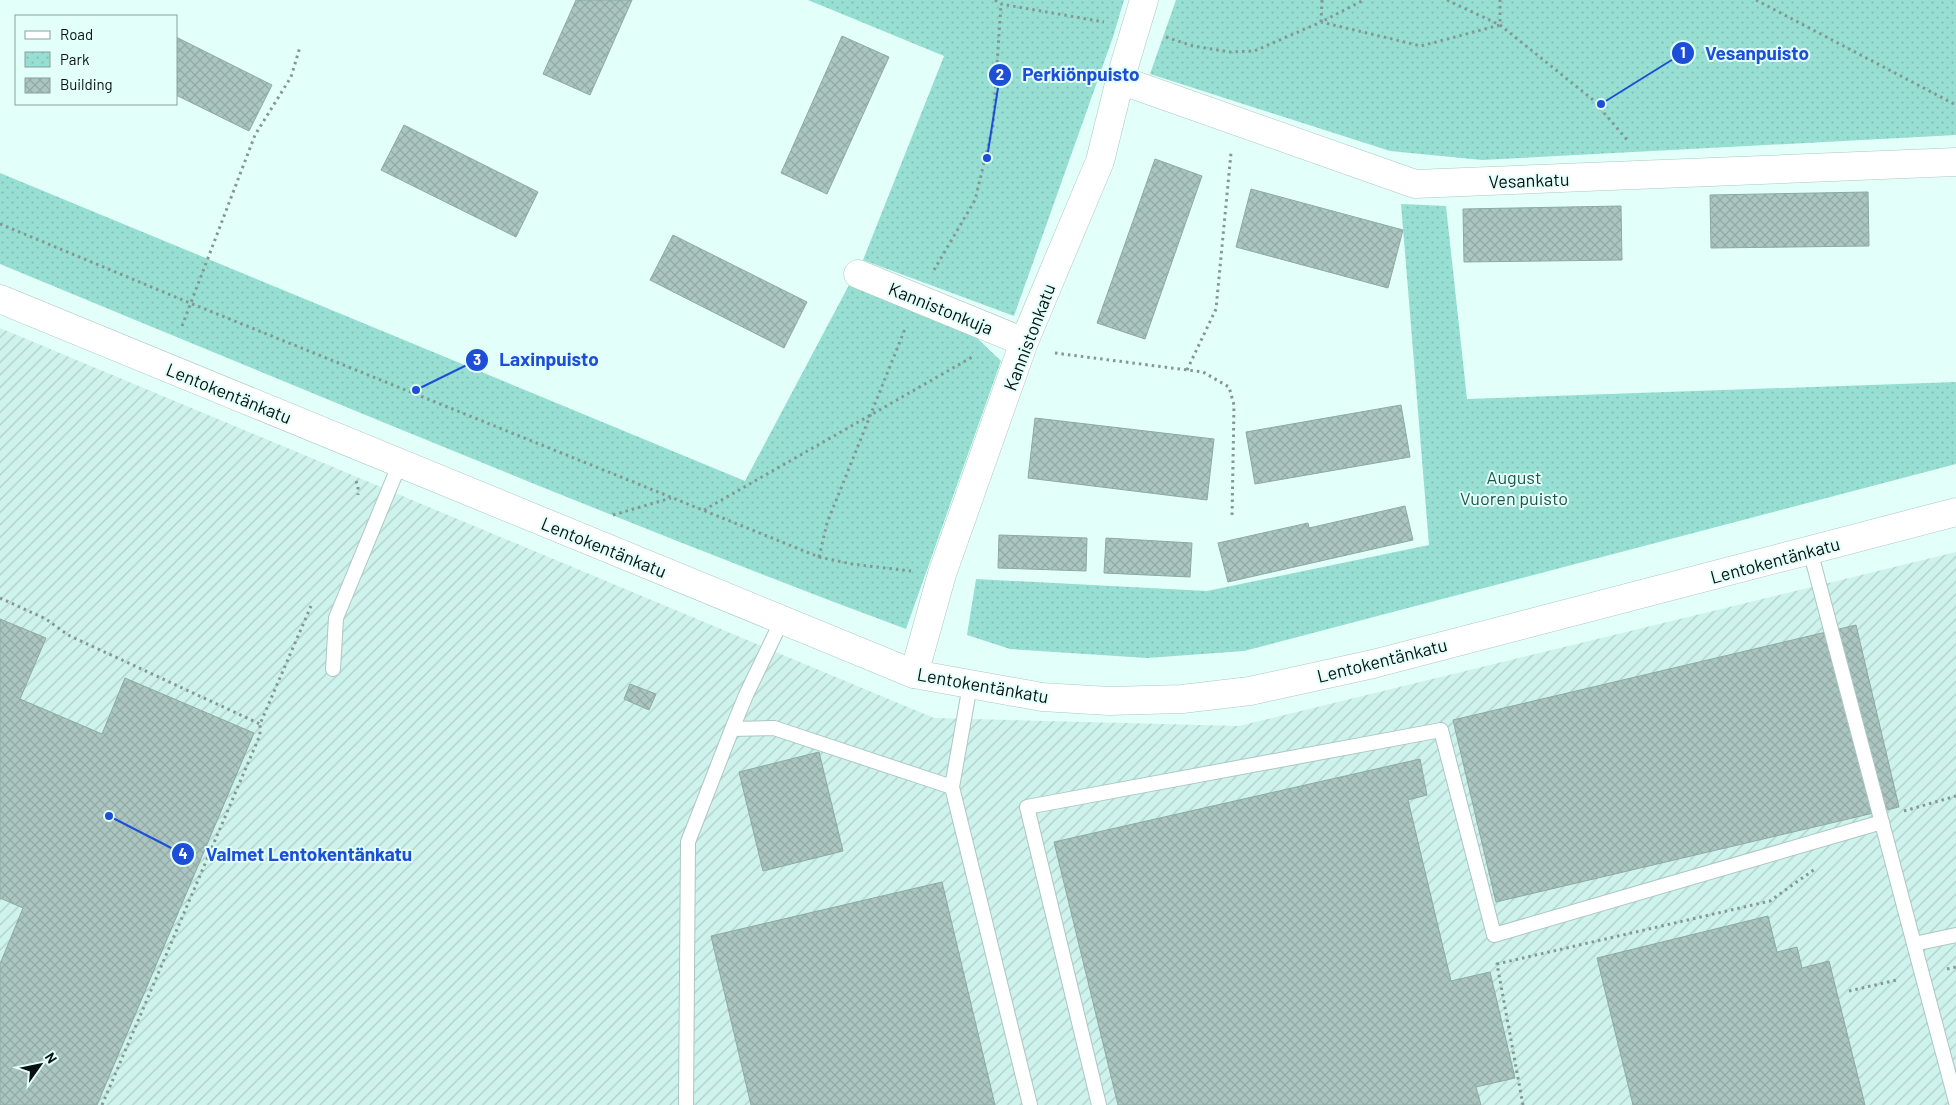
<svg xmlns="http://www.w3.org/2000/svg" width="1956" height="1105" viewBox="0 0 1956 1105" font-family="Barlow,sans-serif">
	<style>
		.industrial { fill: url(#industrial-furrows) }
		.park { fill: url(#park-dots) }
		.building { fill: url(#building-cross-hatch); stroke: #8ea9a4 }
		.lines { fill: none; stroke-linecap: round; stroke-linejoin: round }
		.service-casing { stroke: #acc7c2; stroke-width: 16 }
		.minor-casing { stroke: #acc7c2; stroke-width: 29 }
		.tertiary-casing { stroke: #acc7c2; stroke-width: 29 }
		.path { stroke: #839894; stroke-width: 3; stroke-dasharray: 2.5 4; stroke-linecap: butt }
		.service { stroke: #fff; stroke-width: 14 }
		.minor { stroke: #fff; stroke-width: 28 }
		.tertiary { stroke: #fff; stroke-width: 28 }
		.labels { text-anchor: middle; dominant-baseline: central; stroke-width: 4; stroke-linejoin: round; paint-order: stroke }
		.street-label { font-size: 18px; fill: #081110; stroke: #e2fff9 }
		.park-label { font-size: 18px; fill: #20554d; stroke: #e2fff9 }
		.leader { fill: none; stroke: #1d4ed8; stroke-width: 2 }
		.callout-dot { fill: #1d4ed8; stroke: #e2fff9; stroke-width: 2 }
		.mark-label { font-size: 15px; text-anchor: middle; font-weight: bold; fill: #fff }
		.callout-label { font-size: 19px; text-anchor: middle; font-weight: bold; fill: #1d4ed8; stroke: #e2fff9; stroke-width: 4; stroke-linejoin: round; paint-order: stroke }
	</style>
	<defs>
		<pattern id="industrial-furrows" width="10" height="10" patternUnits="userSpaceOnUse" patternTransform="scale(1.25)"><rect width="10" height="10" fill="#cef3ec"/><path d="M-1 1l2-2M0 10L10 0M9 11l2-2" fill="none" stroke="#afcfc9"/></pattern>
		<pattern id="park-dots" width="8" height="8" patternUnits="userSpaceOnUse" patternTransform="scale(1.25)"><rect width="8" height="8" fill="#98dfd3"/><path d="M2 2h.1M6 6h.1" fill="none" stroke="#82beb4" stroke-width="1.8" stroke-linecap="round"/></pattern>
		<pattern id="building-cross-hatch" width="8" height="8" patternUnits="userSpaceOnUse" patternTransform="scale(1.25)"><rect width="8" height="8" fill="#abc6c1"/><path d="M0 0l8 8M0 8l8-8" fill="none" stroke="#92a9a5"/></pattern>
	</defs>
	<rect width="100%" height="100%" fill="#e2fff9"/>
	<path class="industrial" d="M0 328 934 718 1239 726 1956 552V1105H0Z"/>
	<path class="park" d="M808 0H1124L1113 37 1014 316 863 260 944 56Z
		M1176 0H1956V135L1482 160 1390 151 1150 74Z
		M0 173 745 481 849 285 976 337 1001 361 906 629C601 515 301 388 0 264Z
		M1401 204 1446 206 1467 399 1956 382V464L1244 651 1147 658 1010 649 967 635 976 579 1207 591 1429 545Z"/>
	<path class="building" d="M576 0H632L590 95 543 74Z
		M842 36 889 57 827 194 781 173Z
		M176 37 272 85 249 131 176 95Z
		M404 125 538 192 516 237 381 170Z
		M1155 159 1202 176 1145 339 1097 323Z
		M1251 189 1403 230 1388 288 1236 247Z
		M1868 192 1869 246 1711 248 1710 195Z
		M1621 206 1622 260 1464 262 1463 209Z
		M673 235 807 302 784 348 650 280Z
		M1401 405 1410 457 1255 484 1246 432Z
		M1035 418 1214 439 1207 500 1028 478Z
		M1405 506 1413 540 1228 582 1218 543 1308 523 1309 528Z
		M999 535 1087 538 1086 571 998 568Z
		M1106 538 1192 543 1190 577 1104 573Z
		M0 619 46 638 20 699 102 734 125 678 254 733 97 1105H0V964L23 908 0 898Z
		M1856 625 1899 807 1496 902 1453 720Z
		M630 684 656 694 649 710 624 699Z
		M819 752 843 851 763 871 739 772Z
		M1420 759 1427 795 1408 800 1451 981 1490 972 1515 1078 1476 1087 1481 1105H1118L1054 842Z
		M942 882 995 1105H751L711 936Z
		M1768 916 1777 952 1797 947 1802 968 1829 961 1865 1105H1633L1597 958Z"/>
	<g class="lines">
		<defs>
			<path id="service" d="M1810 550 1914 944 1956 935
				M333 669 336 618 400 463
				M970 685 952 787 1030 1105
				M732 729 746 695 782 620
				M1914 944 1956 1102
				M686 1105 688 842 732 729 774 728 952 787
				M1099 1105 1027 807 1441 730 1494 935 1882 822"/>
			<path id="minor" d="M1120 80 1415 184 1956 162
				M858 274 1024 342
				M914 674 942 574 1024 342 1100 161 1120 80 1144 0"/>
			<path id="tertiary" d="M0 299 914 674 1042 697 1109 701 1182 699 1250 691 1373 664 1956 512"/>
		</defs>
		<use href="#service" class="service-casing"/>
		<use href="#minor" class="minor-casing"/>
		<use href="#tertiary" class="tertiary-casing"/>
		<path class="path" d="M995 0 1001 4 1104 22
			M1322 0 1321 22 1364 0
			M1447 0 1500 25 1592 99 1629 142
			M1756 0 1956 105
			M1166 37 1193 46 1230 52 1254 51 1321 22 1421 46 1500 25V0
			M0 224 190 303 819 557 852 564 911 571
			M934 270 975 200 993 126 1001 4
			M182 326 255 135 291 77 300 47
			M1055 353 1203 372 1229 387 1234 405 1232 519
			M1187 370 1216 309 1231 153
			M356 481 358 486V495
			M704 510 974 356
			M613 515 671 498
			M819 557 827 523 905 329
			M0 598 46 619 68 635 260 724
			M1904 811 1956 796
			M1947 969 1956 967
			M1849 991 1897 980
			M102 1105 260 735V724L311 606
			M1523 1105 1497 964 1770 901 1815 869"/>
		<use href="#service" class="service"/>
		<use href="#minor" class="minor"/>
		<use href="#tertiary" class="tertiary"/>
	</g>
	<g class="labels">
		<g class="street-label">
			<text transform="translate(1529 180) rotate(-2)">Vesankatu</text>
			<text transform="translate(941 308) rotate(22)">Kannistonkuja</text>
			<text transform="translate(1029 337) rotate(-69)">Kannistonkatu</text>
			<text transform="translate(229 393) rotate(22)">Lentokentänkatu</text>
			<text transform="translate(604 547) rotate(22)">Lentokentänkatu</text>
			<text transform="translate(1775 560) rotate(-15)">Lentokentänkatu</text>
			<text transform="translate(1382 660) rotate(-14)">Lentokentänkatu</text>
			<text transform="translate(983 685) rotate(10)">Lentokentänkatu</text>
		</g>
		<g class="park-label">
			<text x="1514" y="477">August<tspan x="1514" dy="21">Vuoren puisto</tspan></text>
		</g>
	</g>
	<path class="leader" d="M1601 104L1683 53M987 158L1000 75M416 390L477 360M109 816L183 854"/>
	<g class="callout-dot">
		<circle cx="1601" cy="104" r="5"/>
		<circle cx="987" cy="158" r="5"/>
		<circle cx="416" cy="390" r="5"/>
		<circle cx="109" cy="816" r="5"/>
		<circle cx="1683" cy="53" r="12"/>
		<circle cx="1000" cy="75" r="12"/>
		<circle cx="477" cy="360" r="12"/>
		<circle cx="183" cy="854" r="12"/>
	</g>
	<g class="mark-label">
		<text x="1683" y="58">1</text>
		<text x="1000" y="80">2</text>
		<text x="477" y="365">3</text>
		<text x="183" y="859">4</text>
	</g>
	<g class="callout-label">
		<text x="1757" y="60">Vesanpuisto</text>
		<text x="1081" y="81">Perkiönpuisto</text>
		<text x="549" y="366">Laxinpuisto</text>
		<text x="309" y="861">Valmet Lentokentänkatu</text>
	</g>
	<rect x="15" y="15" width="162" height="90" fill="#e2fff9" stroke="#8ba09c"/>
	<rect x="25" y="31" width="25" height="8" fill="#ffffff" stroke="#8ba09c"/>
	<text x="60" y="40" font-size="15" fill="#081110">Road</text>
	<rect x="25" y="52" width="25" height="15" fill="url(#park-dots)" stroke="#8ba09c"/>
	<text x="60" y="65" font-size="15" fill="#081110">Park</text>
	<rect x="25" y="78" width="25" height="15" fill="url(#building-cross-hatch)" stroke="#8ba09c"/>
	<text x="60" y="90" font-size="15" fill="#081110">Building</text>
	<g transform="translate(40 1065) rotate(57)" stroke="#e2fff9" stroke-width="4" paint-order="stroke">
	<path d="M0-4L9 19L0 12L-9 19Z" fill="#081110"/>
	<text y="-8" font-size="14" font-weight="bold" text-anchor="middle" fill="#081110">N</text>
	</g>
</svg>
